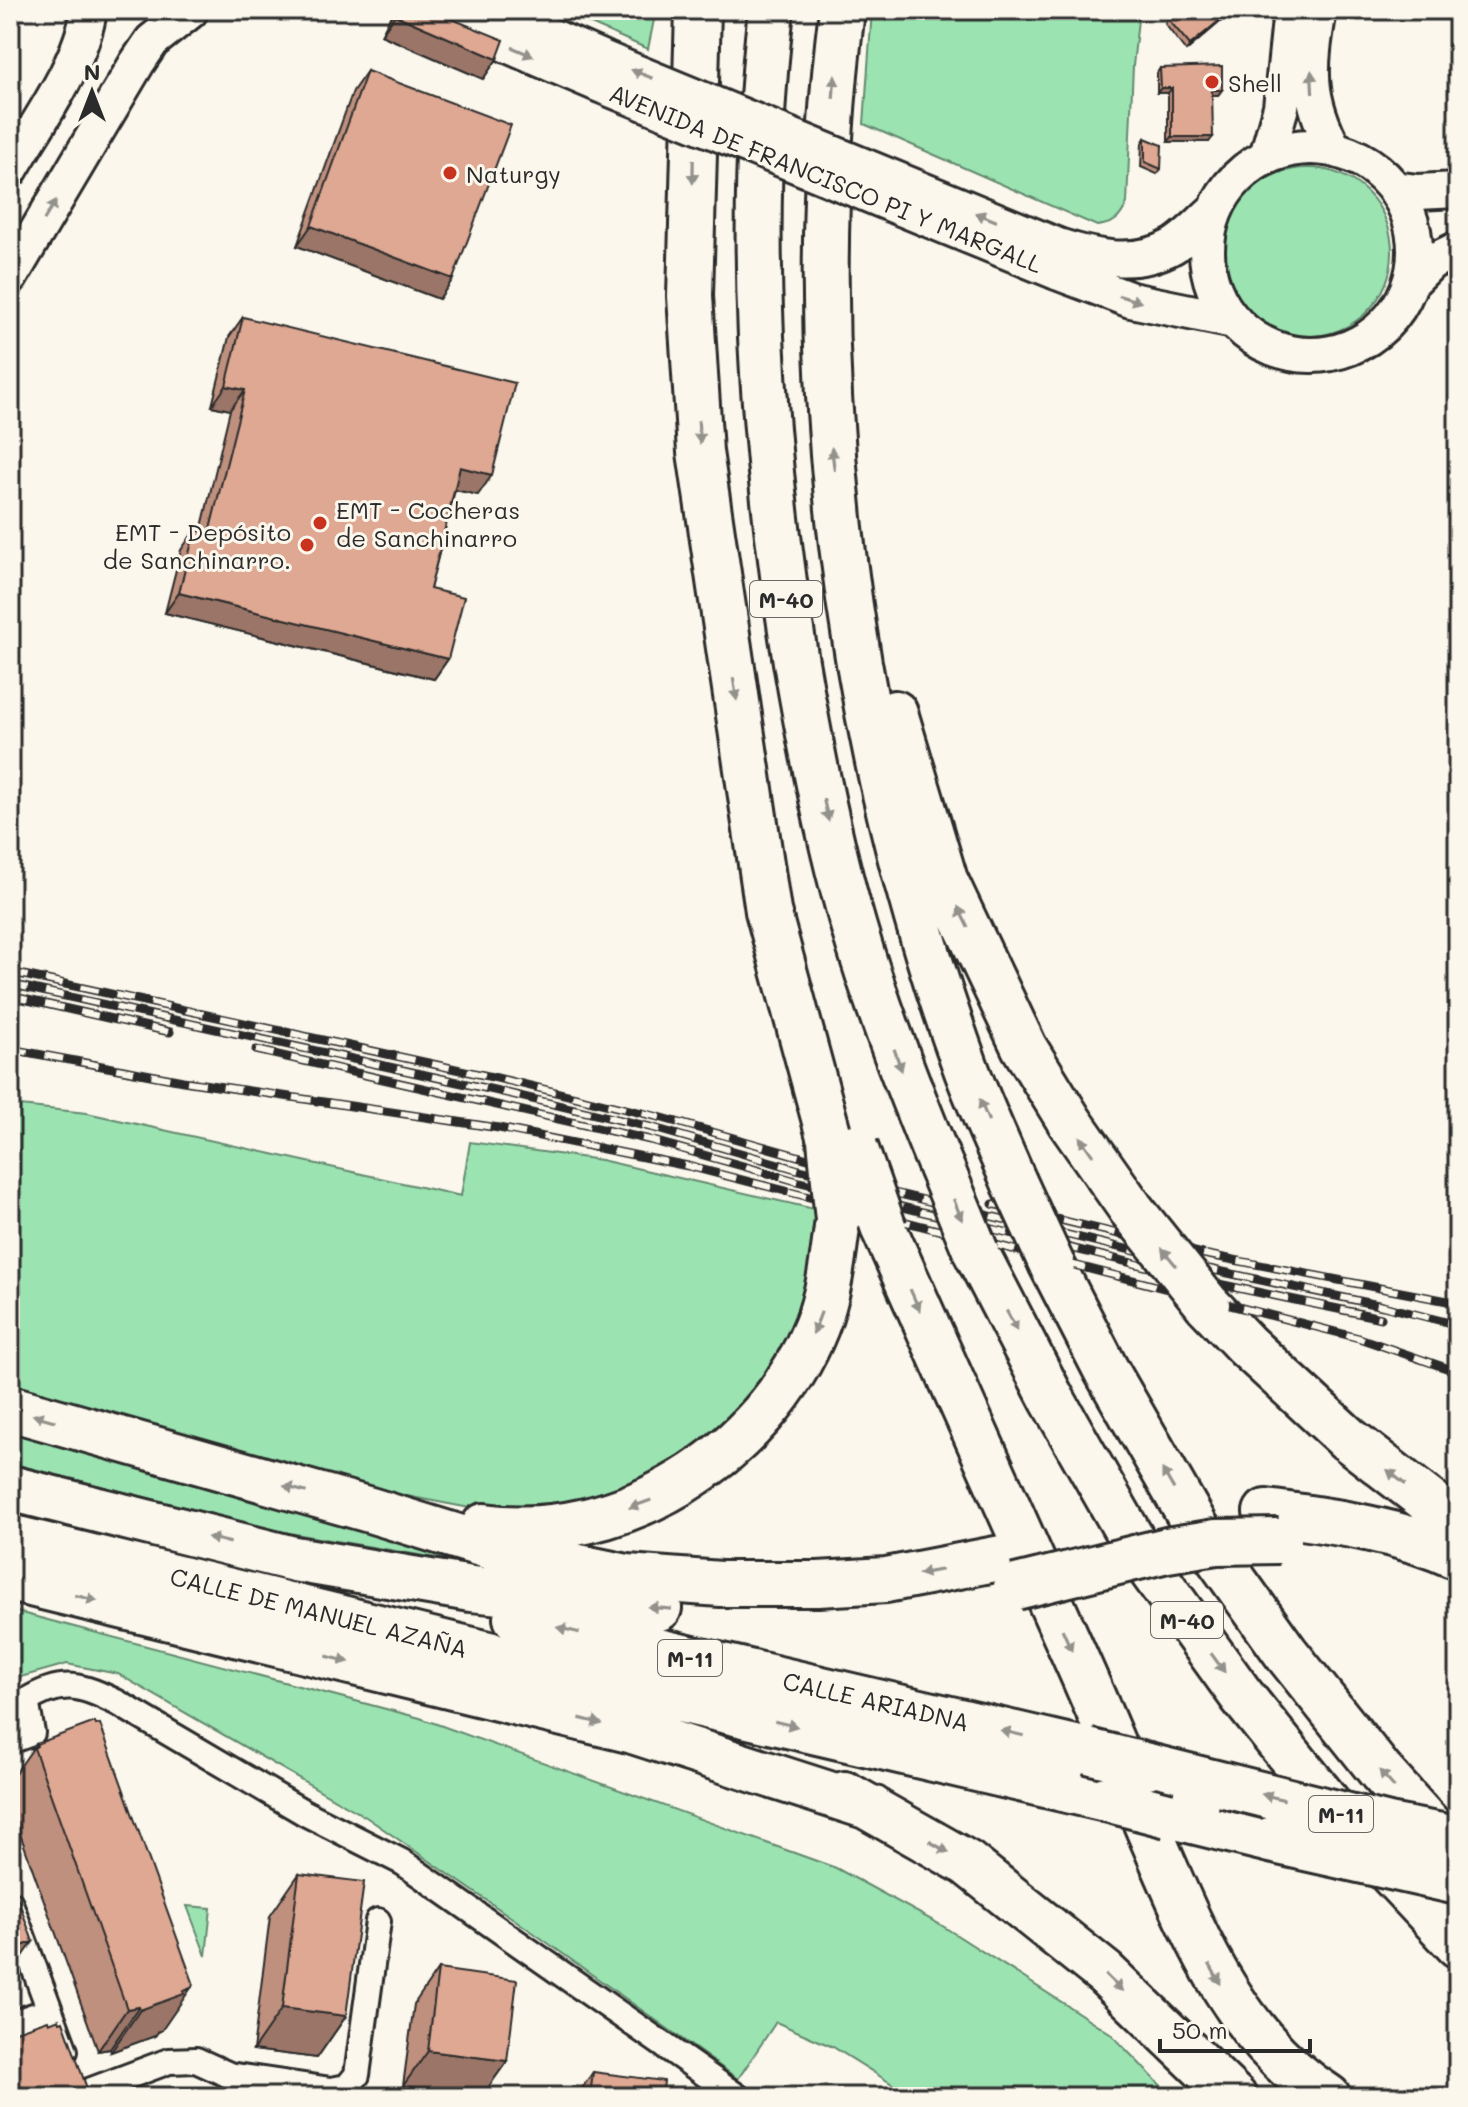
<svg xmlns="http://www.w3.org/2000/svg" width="1468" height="2107" viewBox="0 0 1468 2107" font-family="Mali,sans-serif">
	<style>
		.green { fill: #9be4b2; stroke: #63886e; stroke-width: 2 }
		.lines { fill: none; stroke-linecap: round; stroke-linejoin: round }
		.street-casing { stroke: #2b2b2b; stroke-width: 30 }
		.secondary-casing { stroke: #2b2b2b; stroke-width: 40 }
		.highway-casing { stroke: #2b2b2b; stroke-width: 50 }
		.street { stroke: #fbf7ec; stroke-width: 24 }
		.secondary { stroke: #fbf7ec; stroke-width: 34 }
		.highway { stroke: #fbf7ec; stroke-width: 44 }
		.rail-casing { stroke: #2b2b2b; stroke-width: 9 }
		.rail { stroke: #fbf7ec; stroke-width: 6; stroke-dasharray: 18; stroke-linecap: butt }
		.secondary-bridge-casing { stroke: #2b2b2b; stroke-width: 40; stroke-linecap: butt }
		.highway-bridge-casing { stroke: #2b2b2b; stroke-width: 50; stroke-linecap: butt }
		.secondary-bridge { stroke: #fbf7ec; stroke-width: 34 }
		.highway-bridge { stroke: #fbf7ec; stroke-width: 44 }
		.wall { fill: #bf907e; stroke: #2b2b2b; stroke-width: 2 }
		.shaded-wall { fill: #9b7667; stroke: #2b2b2b; stroke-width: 2 }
		.building { fill: #dea893; stroke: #2b2b2b; stroke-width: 2 }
		.oneway { fill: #93918c }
		.poi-dot { fill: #c8321e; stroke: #fbf7ec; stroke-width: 3 }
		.labels { text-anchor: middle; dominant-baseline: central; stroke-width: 6; stroke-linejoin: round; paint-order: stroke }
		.shield { fill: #fbf7ec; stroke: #696865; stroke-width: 2 }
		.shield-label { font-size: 22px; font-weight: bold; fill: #2b2b2b }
		.poi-label { font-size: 24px; fill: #2b2b2b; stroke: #fbf7ec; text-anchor: start }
		.street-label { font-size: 24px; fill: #2b2b2b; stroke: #fbf7ec }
	</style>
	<rect width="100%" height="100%" fill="#fbf7ec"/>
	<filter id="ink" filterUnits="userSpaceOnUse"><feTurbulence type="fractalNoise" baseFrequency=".0125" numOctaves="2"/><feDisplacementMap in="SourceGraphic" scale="16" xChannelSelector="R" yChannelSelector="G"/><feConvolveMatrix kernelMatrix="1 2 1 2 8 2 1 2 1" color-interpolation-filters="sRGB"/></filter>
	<g filter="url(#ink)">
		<path class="green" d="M559 10H656L648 49Z
			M872 10H1139L1133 66 1127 203C1120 219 1114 224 1097 226L864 124Z
			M1224 252a84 84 0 1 1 168 0a84 84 0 1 1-168 0Z
			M20 1106 87 1113 461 1196 470 1142 601 1160 823 1211 802 1319 745 1409 679 1466 599 1502 491 1512 396 1494 10 1390V1127Z
			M10 1424 539 1575 283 1532 10 1463Z
			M10 1610 420 1718 836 1868 941 1925 1110 2033 1172 2097H913L833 2047 776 2022 738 2079 531 1931 366 1817 118 1674 67 1664 10 1680Z
			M187 1906 211 1908 206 1956Z"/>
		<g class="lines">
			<defs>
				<path id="street" d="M26 1701C63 1678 81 1685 118 1703L305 1813 402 1862 738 2097
					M10 1741 32 1733 26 1701 12 1706
					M10 1903 65 2051
					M10 2024 48 2011
					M81 2094 169 2061 196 2060 229 2075 331 2090 347 2087 357 2075 378 1921"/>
				<path id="secondary" d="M426 10 598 84
					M491 10 604 59
					M1319 10C1309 67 1306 97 1334 149
					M1207 251a104 104 0 1 1 208 0a104 104 0 1 1-208 0Z
					M1267 156 1281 107 1291 10
					M10 170C37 123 81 65 89 10
					M1395 189 1417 192 1458 190
					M1058 246C1096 258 1136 267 1173 246 1188 237 1202 221 1216 209
					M1057 272 1131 300 1234 321
					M10 277 137 63 152 41 190 11
					M1410 283 1431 262 1458 249"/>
				<path id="highway" d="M698 10 690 296 700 452 768 911 830 1140
					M771 10C746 228 761 446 796 662 811 750 829 843 854 928 878 1010 909 1089 941 1167
					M842 10C798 362 845 737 967 1071 981 1108 998 1145 1014 1182
					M895 713 945 880 1024 1047 1070 1122 1131 1209
					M884 1229C947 1372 1012 1515 1076 1659 1103 1719 1128 1781 1154 1842 1195 1937 1236 2039 1328 2097
					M976 1252 1052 1399 1143 1559 1241 1695 1343 1822 1458 1945
					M1052 1265 1106 1370 1196 1527 1286 1653 1381 1772 1454 1853
					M1207 1304 1246 1345 1348 1439 1458 1524
					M10 1408 370 1510 507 1552 627 1577 721 1584H818L886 1580 1006 1557
					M10 1488 294 1559 471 1589 659 1608
					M1266 1512C1332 1521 1397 1529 1458 1557
					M484 1526C621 1545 765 1455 816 1327 830 1292 833 1256 838 1220
					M10 1537 628 1688 1106 1799
					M10 1579 633 1731 872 1808
					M516 1618 1088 1751
					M1148 1766 1224 1785
					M845 1794 967 1863 1105 1973 1234 2097
					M1168 1815 1270 1840"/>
			</defs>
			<use href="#street" class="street-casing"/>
			<use href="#secondary" class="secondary-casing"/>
			<use href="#highway" class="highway-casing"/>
			<use href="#street" class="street"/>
			<use href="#secondary" class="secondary"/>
			<use href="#highway" class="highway"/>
			<defs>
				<path id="rail" d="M10 972 497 1078 659 1117 822 1163
					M10 984 494 1090 654 1128 796 1169 899 1194 1209 1269 1383 1306 1458 1325
					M10 996 170 1032
					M10 1049 183 1081 499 1128 688 1166 1359 1338 1458 1372
					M256 1050 650 1140 796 1181 1214 1283 1381 1318
					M993 1204 1203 1254 1458 1303"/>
			</defs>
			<use href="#rail" class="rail-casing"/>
			<use href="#rail" class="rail"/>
			<defs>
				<path id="secondary-bridge" d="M604 59 1058 246
					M598 84 1057 272"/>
				<path id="highway-bridge" d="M830 1140 838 1220
					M855 1147 884 1229
					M941 1167 976 1252
					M1014 1182 1052 1265
					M1131 1209 1207 1304
					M1016 1587 1167 1550 1216 1542 1279 1541
					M1088 1751 1148 1766
					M1224 1785 1389 1826 1458 1839
					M1106 1799 1168 1815
					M1270 1840 1458 1882"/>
			</defs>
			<use href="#secondary-bridge" class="secondary-bridge-casing"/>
			<use href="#highway-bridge" class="highway-bridge-casing"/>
			<use href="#secondary-bridge" class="secondary-bridge"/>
			<use href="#highway-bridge" class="highway-bridge"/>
		</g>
		<path class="wall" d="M396 10H430L497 59 483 79 381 35 389 19Z
			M1179 10H1234L1186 51 1165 24 1168 19Z
			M1160 68 1222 90 1218 95H1212L1209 142H1168V93H1157V73Z
			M367 71 453 279 439 299 297 246 353 91Z
			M1145 138 1161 169 1157 174 1141 167 1142 143Z
			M243 317 478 495 455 490 430 589 448 659 434 679 165 613 181 550 195 530 201 531 230 410 212 406 229 337Z
			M36 1744 162 2030 158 2032 155 2036 111 2052 110 2049 98 2051 10 1806V1781Z
			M299 1874 346 2016 317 2058 253 2050 270 1916Z
			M438 1969 507 2061 482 2096 403 2086 414 2004Z
			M10 2033 90 2097H10Z
			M593 2072 662 2097H576Z"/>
		<path class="shaded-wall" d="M1232 10H1234L1186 51 1190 45Z
			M395 15 497 59 483 79 381 35Z
			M1161 88H1172L1168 93H1157Z
			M1212 90H1222L1218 95H1209Z
			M1172 137H1213L1209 142H1168Z
			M311 226 453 279 439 299 297 246Z
			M226 386 245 390 230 410 212 406Z
			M460 467 492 475 478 495 446 488Z
			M179 593 448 659 434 679 165 613Z
			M33 1942 10 1975V1950Z
			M191 1988 162 2030 158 2032 155 2036 111 2052 140 2010Z
			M139 2007 110 2049 98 2051 127 2009Z
			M282 2008 346 2016 317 2058 253 2050Z
			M428 2051 507 2061 482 2096 403 2086Z"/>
		<path class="building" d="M398 10H430L504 40 497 59 395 15Z
			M1179 10H1232L1190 45 1168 19Z
			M1222 66V90H1212L1213 137H1172V88H1161L1160 68Z
			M367 71 511 125 453 279 311 226Z
			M1145 138 1162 145 1161 169 1145 162Z
			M243 317 515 383 492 475 460 467 430 589 464 597 448 659 179 593 195 530 209 533 245 390 226 386Z
			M95 1722 96 1725 100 1724 194 1985 191 1988 183 1991 184 1994 140 2010 139 2007 127 2009 34 1748 37 1746 36 1744Z
			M299 1874 364 1882 346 2016 282 2008Z
			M10 1876 33 1942 10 1950Z
			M438 1969 517 1980 507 2061 428 2051Z
			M59 2019 60 2022 63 2021 90 2097H16L10 2079V2033L48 2020 49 2023Z
			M593 2072 664 2081 662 2097H590Z"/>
		<defs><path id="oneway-solid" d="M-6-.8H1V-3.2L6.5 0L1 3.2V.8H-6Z" transform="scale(2)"/></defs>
		<g class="oneway">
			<use href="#oneway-solid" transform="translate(523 52) rotate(23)"/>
			<use href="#oneway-solid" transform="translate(642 74) rotate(-158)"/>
			<use href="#oneway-solid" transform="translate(1312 82) rotate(-93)"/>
			<use href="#oneway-solid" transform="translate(834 87) rotate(-86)"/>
			<use href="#oneway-solid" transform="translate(693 172) rotate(91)"/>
			<use href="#oneway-solid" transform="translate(50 210) rotate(-59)"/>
			<use href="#oneway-solid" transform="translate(986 217) rotate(-158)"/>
			<use href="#oneway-solid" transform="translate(1130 299) rotate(17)"/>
			<use href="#oneway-solid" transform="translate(699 432) rotate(86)"/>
			<use href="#oneway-solid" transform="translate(833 459) rotate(-97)"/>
			<use href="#oneway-solid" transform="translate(735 689) rotate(81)"/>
			<use href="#oneway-solid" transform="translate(826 810) rotate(77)"/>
			<use href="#oneway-solid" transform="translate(963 917) rotate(-116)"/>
			<use href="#oneway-solid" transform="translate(898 1060) rotate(71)"/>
			<use href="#oneway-solid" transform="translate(984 1110) rotate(-113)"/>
			<use href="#oneway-solid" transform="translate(1086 1146) rotate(-125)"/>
			<use href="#oneway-solid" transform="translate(958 1210) rotate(68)"/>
			<use href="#oneway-solid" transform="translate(1169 1257) rotate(-129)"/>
			<use href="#oneway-solid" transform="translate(915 1300) rotate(66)"/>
			<use href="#oneway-solid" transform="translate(1012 1321) rotate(62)"/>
			<use href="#oneway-solid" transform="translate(817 1323) rotate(111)"/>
			<use href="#oneway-solid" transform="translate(44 1418) rotate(-164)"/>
			<use href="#oneway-solid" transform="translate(1396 1477) rotate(-141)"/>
			<use href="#oneway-solid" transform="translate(1168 1479) rotate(-120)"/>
			<use href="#oneway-solid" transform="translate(295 1489) rotate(-164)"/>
			<use href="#oneway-solid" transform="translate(640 1504) rotate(160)"/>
			<use href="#oneway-solid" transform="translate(219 1540) rotate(-166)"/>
			<use href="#oneway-solid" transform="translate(930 1572) rotate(169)"/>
			<use href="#oneway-solid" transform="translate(86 1598) rotate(14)"/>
			<use href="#oneway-solid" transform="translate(660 1608) rotate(-175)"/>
			<use href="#oneway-solid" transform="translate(568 1630) rotate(-167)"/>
			<use href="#oneway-solid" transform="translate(1067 1640) rotate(66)"/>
			<use href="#oneway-solid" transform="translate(338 1659) rotate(14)"/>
			<use href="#oneway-solid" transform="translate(1218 1663) rotate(54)"/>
			<use href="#oneway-solid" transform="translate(591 1721) rotate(14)"/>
			<use href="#oneway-solid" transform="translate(786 1724) rotate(13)"/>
			<use href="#oneway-solid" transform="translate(1012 1733) rotate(-167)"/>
			<use href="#oneway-solid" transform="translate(1387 1779) rotate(-131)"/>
			<use href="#oneway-solid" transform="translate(1273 1797) rotate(-166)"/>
			<use href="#oneway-solid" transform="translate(939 1847) rotate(30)"/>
			<use href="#oneway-solid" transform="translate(1215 1974) rotate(61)"/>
			<use href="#oneway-solid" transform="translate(1114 1983) rotate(44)"/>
		</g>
	</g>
	<g class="poi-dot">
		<circle cx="1212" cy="82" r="8"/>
		<circle cx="450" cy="173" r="8"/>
		<circle cx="320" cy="523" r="8"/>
		<circle cx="307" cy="545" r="8"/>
	</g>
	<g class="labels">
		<g class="shield">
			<rect x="750" y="581" width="72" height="36" rx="6"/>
			<rect x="1151" y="1602" width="72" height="36" rx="6"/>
			<rect x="658" y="1640" width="64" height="36" rx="6"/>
			<rect x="1309" y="1796" width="64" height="36" rx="6"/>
		</g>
		<g class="shield-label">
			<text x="786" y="599">M-40</text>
			<text x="1187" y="1620">M-40</text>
			<text x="690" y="1658">M-11</text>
			<text x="1341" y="1814">M-11</text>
		</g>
		<g class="poi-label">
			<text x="1228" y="82">Shell</text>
			<text x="466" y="173">Naturgy</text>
			<text x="336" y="509">EMT - Cocheras<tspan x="336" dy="28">de Sanchinarro</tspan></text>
			<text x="291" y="531" text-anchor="end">EMT - Depósito<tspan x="291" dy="28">de Sanchinarro.</tspan></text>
		</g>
		<g class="street-label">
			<text transform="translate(826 178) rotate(22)">AVENIDA DE FRANCISCO PI Y MARGALL</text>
			<text transform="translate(319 1612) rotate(14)">CALLE DE MANUEL AZAÑA</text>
			<text transform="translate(876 1701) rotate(13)">CALLE ARIADNA</text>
		</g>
	</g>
	<rect width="1468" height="2107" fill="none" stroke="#fbf7ec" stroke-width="40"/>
	<rect x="20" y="20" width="1428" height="2067" fill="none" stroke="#2b2b2b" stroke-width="3" filter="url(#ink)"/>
	<g transform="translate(92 92)" stroke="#fbf7ec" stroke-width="6" paint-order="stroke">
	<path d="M0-6L14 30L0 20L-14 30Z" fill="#2b2b2b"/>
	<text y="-12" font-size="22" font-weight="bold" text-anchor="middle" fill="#2b2b2b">N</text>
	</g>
	<path d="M1160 2039v12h150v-12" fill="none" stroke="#2b2b2b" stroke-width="4"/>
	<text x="1172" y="2039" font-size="24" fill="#2b2b2b" stroke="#fbf7ec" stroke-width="6" paint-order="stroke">50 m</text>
</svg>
